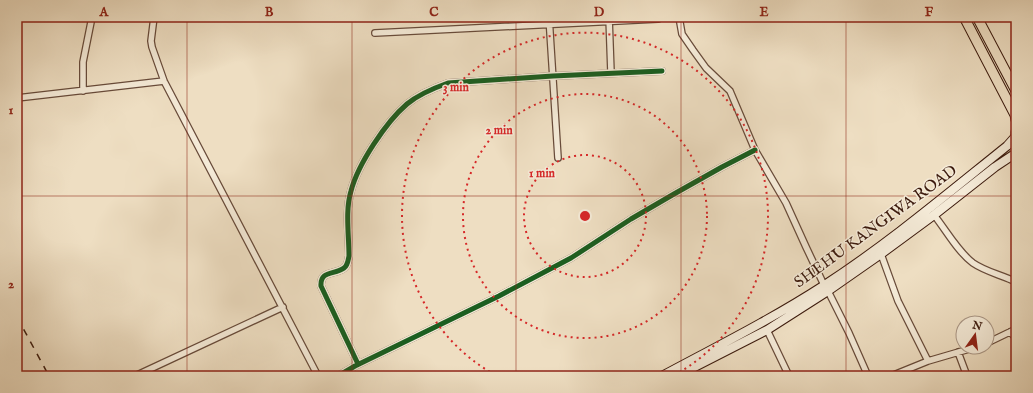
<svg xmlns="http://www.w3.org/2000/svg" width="1033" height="393" viewBox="0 0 1033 393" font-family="'IM FELL English',serif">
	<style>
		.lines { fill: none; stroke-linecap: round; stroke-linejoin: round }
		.street-casing { stroke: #684b3a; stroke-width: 8 }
		.secondary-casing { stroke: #3c1a0d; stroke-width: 10 }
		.primary-casing { stroke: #3c1a0d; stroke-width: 11 }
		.street { stroke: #f4ead7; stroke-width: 5.5 }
		.secondary { stroke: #f4ead7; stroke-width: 8 }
		.primary { stroke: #eedec2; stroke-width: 9 }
		.rail { stroke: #3c1a0d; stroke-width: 1.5; stroke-dasharray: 7 7; stroke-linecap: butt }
		.cycleway-casing { stroke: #f4ead7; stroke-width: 8 }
		.cycleway { stroke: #1b5e20; stroke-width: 5 }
		.grid { fill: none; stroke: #8f2418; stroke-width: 1; stroke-opacity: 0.55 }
		.ring { fill: none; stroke: #d62828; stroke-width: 2; stroke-dasharray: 2 4 }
		.labels { text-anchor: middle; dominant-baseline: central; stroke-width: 3; stroke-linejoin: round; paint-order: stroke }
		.street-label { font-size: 16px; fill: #3c1a0d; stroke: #f4ead7 }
		.centre { fill: #d62828; stroke: #f4ead7; stroke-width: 2 }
		.ring-label { font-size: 12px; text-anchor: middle; font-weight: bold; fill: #d62828; stroke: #f4ead7; stroke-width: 3; stroke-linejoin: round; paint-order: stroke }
		.neatline { fill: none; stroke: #8f2418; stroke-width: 1.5 }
		.grid-label { font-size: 13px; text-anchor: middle; font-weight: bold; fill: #8f2418 }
	</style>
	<rect width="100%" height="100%" fill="#eedec2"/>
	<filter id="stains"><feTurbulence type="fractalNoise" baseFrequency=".005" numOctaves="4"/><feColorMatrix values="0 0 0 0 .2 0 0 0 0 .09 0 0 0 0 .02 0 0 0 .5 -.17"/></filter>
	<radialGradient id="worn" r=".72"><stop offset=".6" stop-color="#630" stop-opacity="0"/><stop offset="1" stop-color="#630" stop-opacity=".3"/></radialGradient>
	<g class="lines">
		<defs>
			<path id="street" d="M154 17 151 41 152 47 164 81 318 376
				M549 17 558 158
				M609 17 611 73
				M679 17 682 34 693 50 706 68 730 91 755 150 786 203 806 247 824 285
				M375 33 658 19
				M83 91V62L92 17
				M17 98 164 81
				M934 215C946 230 958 252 973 263 986 272 1002 275 1016 282
				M881 254 898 301 928 361
				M828 291 849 333 868 376
				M767 330 789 376
				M1010 332 1016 338
				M987 343 1016 329
				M958 352 967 376
				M358 364 321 286C320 270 335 275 344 268 348 265 348 260 349 256 349 235 345 211 351 191 358 164 386 122 407 104 419 94 434 88 448 83L553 76 662 71
				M135 376 283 307
				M338 376 355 366 499 296 571 258 631 219 674 194 722 167 755 150
				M891 376 928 361 976 347"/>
			<path id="secondary" d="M662 376C716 347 772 319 823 286 888 244 947 194 1007 146L1015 137
				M677 376 767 330 828 291 881 254 934 215 995 167 1016 153"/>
			<path id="primary" d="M964 17 1015 115 1016 120
				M977 17 1016 91
				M1016 132V141"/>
		</defs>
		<use href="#street" class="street-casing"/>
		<use href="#secondary" class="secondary-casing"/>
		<use href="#primary" class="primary-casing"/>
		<use href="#street" class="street"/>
		<use href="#secondary" class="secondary"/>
		<use href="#primary" class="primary"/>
		<path class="rail" d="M17 317 49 376"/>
		<defs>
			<path id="cycleway" d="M358 364 321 286C320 270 335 275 344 268 348 265 348 260 349 256 349 235 345 211 351 191 358 164 386 122 407 104 419 94 434 88 448 83L553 76 662 71
				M338 376 355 366 499 296 571 258 631 219 674 194 722 167 755 150"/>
		</defs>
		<use href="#cycleway" class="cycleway-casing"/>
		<use href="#cycleway" class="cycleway"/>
	</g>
	<path class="grid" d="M187 17V376M352 17V376M516 17V376M681 17V376M846 17V376M17 196H1016"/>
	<g class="ring">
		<circle cx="585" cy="216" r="61"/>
		<circle cx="585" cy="216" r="122"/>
		<path d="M495 375A183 183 0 1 1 675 375"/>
	</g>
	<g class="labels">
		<g class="street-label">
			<text transform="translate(876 227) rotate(-36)">SHEHU KANGIWA ROAD</text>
		</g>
	</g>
	<circle cx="585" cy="216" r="6" class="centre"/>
	<g class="ring-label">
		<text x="456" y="91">3 min</text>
		<text x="499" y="134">2 min</text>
		<text x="542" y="177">1 min</text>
	</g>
	<rect width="1033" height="393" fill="none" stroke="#eedec2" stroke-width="44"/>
	<g transform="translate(975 335) rotate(14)"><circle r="19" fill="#f4ead7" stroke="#aa9786"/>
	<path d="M0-3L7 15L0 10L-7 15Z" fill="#8f2418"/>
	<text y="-6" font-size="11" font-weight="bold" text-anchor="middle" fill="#3c1a0d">N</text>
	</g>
	<rect x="22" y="22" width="989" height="349" class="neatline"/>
	<g class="grid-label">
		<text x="104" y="16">A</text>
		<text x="269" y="16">B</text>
		<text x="434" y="16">C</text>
		<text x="599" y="16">D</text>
		<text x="764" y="16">E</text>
		<text x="929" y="16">F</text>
		<text x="11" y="114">1</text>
		<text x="11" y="288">2</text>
	</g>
	<rect width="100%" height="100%" filter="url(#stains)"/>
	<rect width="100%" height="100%" fill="url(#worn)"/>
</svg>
